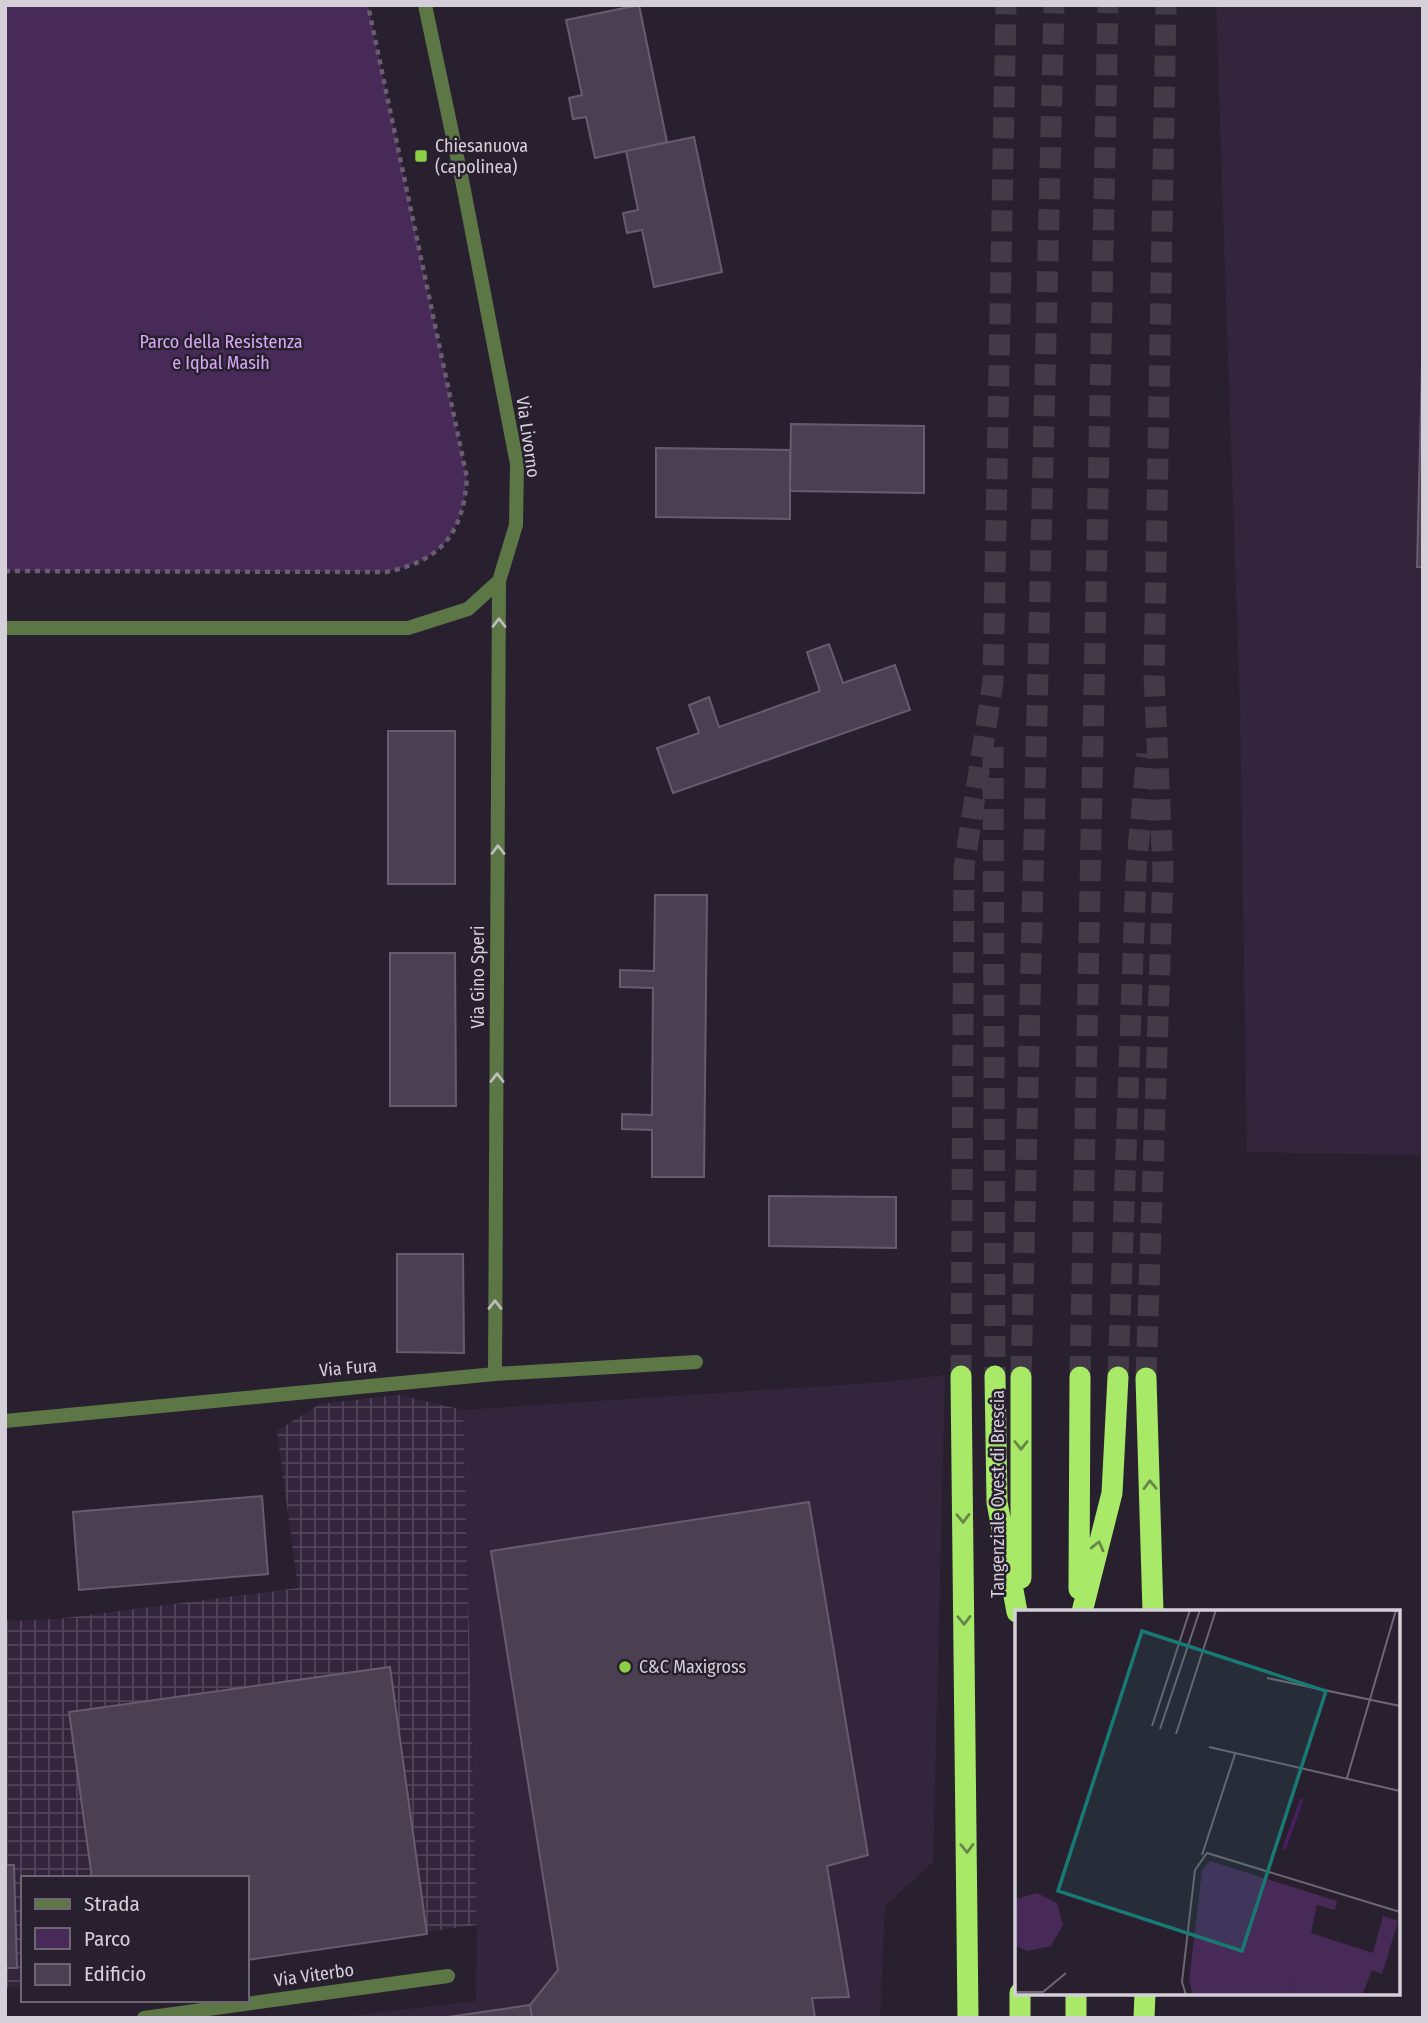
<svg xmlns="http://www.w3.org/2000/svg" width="1428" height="2023" viewBox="0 0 1428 2023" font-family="'Fira Sans Condensed',sans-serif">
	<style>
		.built { fill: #33263c }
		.industrial { fill: url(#industrial-grid) }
		.green { fill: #472a58 }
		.building { fill: #4b4052; stroke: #675c6f; stroke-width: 2 }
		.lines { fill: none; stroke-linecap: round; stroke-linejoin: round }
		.highway-tunnel { stroke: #433a48; stroke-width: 21; stroke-dasharray: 21 10; stroke-linecap: butt }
		.path { stroke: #675f6d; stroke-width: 4.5; stroke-dasharray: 5 5; stroke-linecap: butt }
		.street { stroke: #5c7645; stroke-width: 14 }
		.highway { stroke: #a8ea67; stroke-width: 21 }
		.oneway { stroke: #bdbdbb }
		.oneway2 { stroke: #68854b }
		.poi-dot { fill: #8cce45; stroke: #29202f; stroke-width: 2.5 }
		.labels { text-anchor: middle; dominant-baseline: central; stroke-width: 5; stroke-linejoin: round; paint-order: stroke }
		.poi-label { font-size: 18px; fill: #d5cfd9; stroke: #29202f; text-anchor: start }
		.park-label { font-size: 18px; fill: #d7a8f4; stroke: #29202f }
		.street-label { font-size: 18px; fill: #d5cfd9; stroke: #29202f }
		.inset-river { fill: none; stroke: #491f60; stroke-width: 3.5 }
		.inset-road { fill: none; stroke: #6e6673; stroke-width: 2 }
		.view { fill: #197a73; fill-opacity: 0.15; stroke: #197a73; stroke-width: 3.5 }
		.inset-edge { fill: none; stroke: #d5cfd9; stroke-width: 3.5 }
	</style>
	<defs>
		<pattern id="industrial-grid" width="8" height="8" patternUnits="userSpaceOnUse" patternTransform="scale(1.75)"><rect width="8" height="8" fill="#33263c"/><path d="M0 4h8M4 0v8" fill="none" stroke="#504458"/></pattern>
	</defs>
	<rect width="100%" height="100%" fill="#29202f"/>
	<path class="built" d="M1216 5H1423V1155L1247 1152 1240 704Z
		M945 1375 933 1862 885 1906 880 2018H333L476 2001 477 1925 463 1410 886 1382Z"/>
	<path class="industrial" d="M399 1395 463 1410 477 1925 247 1956V1878H23V1986L5 1988V1621L57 1619 298 1588 277 1431 320 1404Z"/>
	<path class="green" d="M5 5H368L467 478C463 534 441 561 386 572L5 571Z"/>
	<path class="building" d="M639 5 667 142 595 158 586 117 573 119 569 98 582 95 566 20Z
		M694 137 722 272 654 287 642 230 627 233 623 213 638 210 626 151Z
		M1423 323V567H1417Z
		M791 424 924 426V493L790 491Z
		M656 448 790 450V519L656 517Z
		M829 644 843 683 895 665 910 710 673 793 657 748 699 733 689 705 709 697 719 727 820 691 807 652Z
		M388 731H455V884H388Z
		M655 895H707L704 1177H652V1130L622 1129V1114L652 1115 653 988 620 987V970L654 971Z
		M390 953H455L456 1106H390Z
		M769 1196 896 1197V1248L769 1246Z
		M397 1254H463L464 1353 397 1352Z
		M262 1496 268 1574 79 1590 73 1512Z
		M809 1502 868 1855 827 1866 849 1997 812 1998 815 2018H532L530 2005 558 1970 491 1551Z
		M390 1667 427 1934 247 1960V1878H92L69 1712Z
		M5 1865H14L17 1968H5Z
		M530 2005 532 2018H441Z"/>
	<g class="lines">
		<path class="highway-tunnel" d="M993 747 995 1376
			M961 1376 964 867 993 682 1006 5
			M1021 1377 1054 5
			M1080 1377 1108 5
			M1118 1377 1136 870 1147 754
			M1146 1378 1163 872 1154 677 1166 5"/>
		<path class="path" d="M5 571 386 572C441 561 463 534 467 478L368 5"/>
		<path class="street" d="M5 628H408L468 609 499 581 516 525 517 464 462 180 425 5
			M495 1374 499 581
			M5 1421 495 1374 696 1362
			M144 2018 448 1976"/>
		<path class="highway" d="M961 1376 968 2018
			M995 1376 997 1502 1017 1612
			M1146 1378 1153 1612
			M1021 1578V1377
			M1079 1589 1080 1377
			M1082 1612 1112 1493 1118 1377
			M1020 2018V1993
			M1076 2018V1993
			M1144 2018 1145 1993"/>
	</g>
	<defs><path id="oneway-chevron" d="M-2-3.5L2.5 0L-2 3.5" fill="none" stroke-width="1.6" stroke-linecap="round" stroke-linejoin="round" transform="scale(1.75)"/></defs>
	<g class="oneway">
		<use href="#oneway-chevron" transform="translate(499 623) rotate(-90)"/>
		<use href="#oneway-chevron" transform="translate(498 850) rotate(-90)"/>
		<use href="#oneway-chevron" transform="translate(497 1078) rotate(-90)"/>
		<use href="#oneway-chevron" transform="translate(495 1305) rotate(-90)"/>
	</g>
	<g class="oneway2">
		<use href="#oneway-chevron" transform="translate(1021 1445) rotate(90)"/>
		<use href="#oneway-chevron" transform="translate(1150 1485) rotate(-92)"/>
		<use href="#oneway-chevron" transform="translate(963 1518) rotate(89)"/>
		<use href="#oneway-chevron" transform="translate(1098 1546) rotate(-76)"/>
		<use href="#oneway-chevron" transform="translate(964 1620) rotate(89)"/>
		<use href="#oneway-chevron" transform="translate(967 1848) rotate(89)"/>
	</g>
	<g class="poi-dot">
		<rect x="414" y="149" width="14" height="14" rx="3.5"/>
		<circle cx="625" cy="1667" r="7"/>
	</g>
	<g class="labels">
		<g class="poi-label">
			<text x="435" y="146">Chiesanuova<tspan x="435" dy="21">(capolinea)</tspan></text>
			<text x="639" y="1667">C&amp;C Maxigross</text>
		</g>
		<g class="park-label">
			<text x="221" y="342">Parco della Resistenza<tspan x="221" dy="21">e Iqbal Masih</tspan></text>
		</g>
		<g class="street-label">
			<text transform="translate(528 437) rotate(82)">Via Livorno</text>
			<text transform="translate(478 977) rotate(-90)">Via Gino Speri</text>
			<text transform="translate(348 1368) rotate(-5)">Via Fura</text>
			<text transform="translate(998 1494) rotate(-90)">Tangenziale Ovest di Brescia</text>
			<text transform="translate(314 1975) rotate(-8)">Via Viterbo</text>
		</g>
	</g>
	<g transform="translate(1015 1610)">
		<rect width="385" height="385" fill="#29202f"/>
		<path d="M195 251 322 291 320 300 302 295 296 323 358 343 368 306 383 311 367 364 357 360 347 385H334L278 365 271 385H178L174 371 187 260ZM22 283 42 293 48 315 36 336 12 341 0 335V289Z" fill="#472a58"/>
		<path d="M278 365 335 383 271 385Z" fill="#472a58"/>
		<path class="inset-river" d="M269 239 287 189"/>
		<path class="inset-road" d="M252 68 385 96M137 116 175 0M145 119 185 0M161 124 201 0M194 137 385 181M332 168 381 0M187 245 220 144M0 382H28L51 363M171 385 167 372 180 260 192 243 385 302"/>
		<path class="view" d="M127 21 311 81 227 341 43 281Z"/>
		<rect width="385" height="385" class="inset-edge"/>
	</g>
	<rect width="1428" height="2023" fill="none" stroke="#d5cfd9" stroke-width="14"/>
	<rect x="21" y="1876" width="228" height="126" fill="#29202f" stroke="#6e6673" stroke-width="2"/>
	<rect x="35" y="1899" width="35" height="10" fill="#5c7645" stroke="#6e6673" stroke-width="2"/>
	<text x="84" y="1911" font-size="21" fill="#d5cfd9">Strada</text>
	<rect x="35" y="1928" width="35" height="21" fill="#472a58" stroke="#6e6673" stroke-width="2"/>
	<text x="84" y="1946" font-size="21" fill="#d5cfd9">Parco</text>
	<rect x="35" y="1964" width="35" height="21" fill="#4b4052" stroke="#6e6673" stroke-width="2"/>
	<text x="84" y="1981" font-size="21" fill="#d5cfd9">Edificio</text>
</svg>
